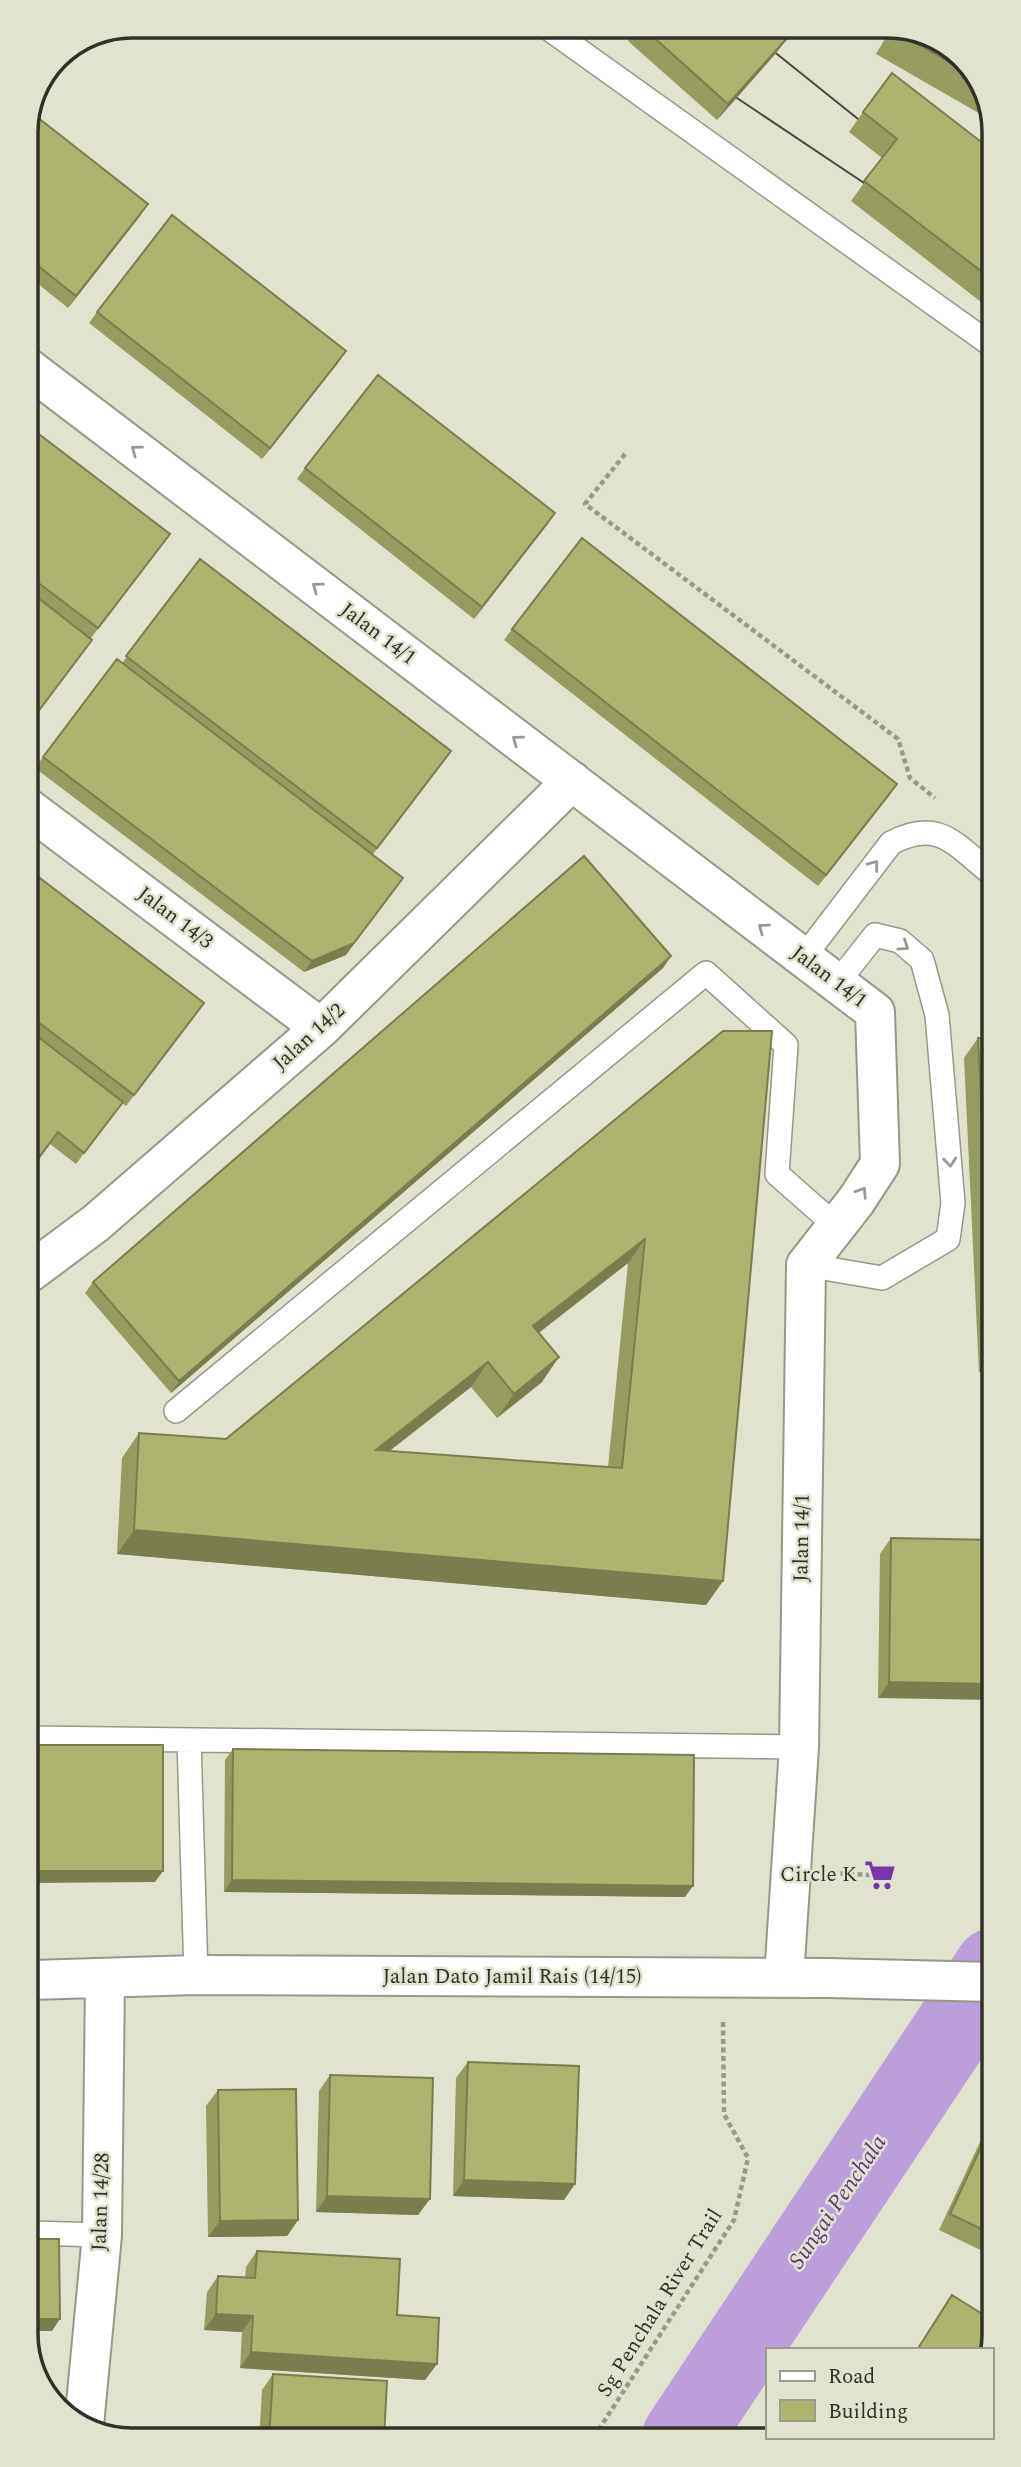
<svg xmlns="http://www.w3.org/2000/svg" width="1021" height="2467" viewBox="0 0 1021 2467" font-family="Spectral,serif">
	<style>
		.lines { fill: none; stroke-linecap: round; stroke-linejoin: round }
		.river { stroke: #bc9edb; stroke-width: 80 }
		.service-casing { stroke: #979986; stroke-width: 26 }
		.minor-casing { stroke: #979986; stroke-width: 42 }
		.path { stroke: #98998a; stroke-width: 4.5; stroke-dasharray: 5 3.5; stroke-linecap: butt }
		.service { stroke: #fff; stroke-width: 23 }
		.minor { stroke: #fff; stroke-width: 38 }
		.tram { stroke: #47483f; stroke-width: 2 }
		.wall { fill: #969b5f; fill-rule: evenodd }
		.shaded-wall { fill: #7a7e4e }
		.building { fill: #aeb46f; stroke: #7a7e4e; stroke-width: 2; fill-rule: evenodd }
		.oneway { stroke: #989894 }
		.labels { text-anchor: middle; dominant-baseline: central; stroke-width: 5; stroke-linejoin: round; paint-order: stroke }
		.street-label { font-size: 21px; fill: #303129; stroke: #e1e3cf }
		.poi-label { font-size: 21px; fill: #303129; stroke: #e1e3cf; text-anchor: end }
		.water-label { font-size: 23px; font-style: italic; fill: #5d367f; stroke: #e1e3cf }
		.rim { fill: none; stroke: #303129; stroke-width: 3.5 }
	</style>
	<rect width="100%" height="100%" fill="#e1e3cf"/>
	<g class="lines">
		<path class="river" d="M682 2437 994 1968"/>
		<defs>
			<path id="service" d="M545 26 990 344
				M803 958 891 843C939 818 954 844 991 873
				M806 1265 882 1278 948 1239 953 1203 937 1015 922 960 900 941 875 935 837 983
				M176 1411 706 973 786 1045 777 1174 836 1226
				M30 1738 799 1747
				M189 1740 196 1975
				M31 2233 102 2235"/>
			<path id="minor" d="M27 367 875 1012 880 1164 856 1201 806 1265 799 1747 784 1978
				M28 808 321 1028
				M29 1273 96 1223 321 1028 572 781
				M31 1980 196 1975 828 1978 994 1982
				M84 2425 102 2235 105 1979"/>
		</defs>
		<use href="#service" class="service-casing"/>
		<use href="#minor" class="minor-casing"/>
		<path class="path" d="M625 454 585 504 898 739 910 778 935 798
			M832 1873 891 1876
			M594 2437 734 2220 748 2158 724 2114 723 2020"/>
		<use href="#service" class="service"/>
		<use href="#minor" class="minor"/>
		<path class="tram" d="M629 26 652 42
			M742 26 873 131
			M722 88 879 193"/>
	</g>
	<path class="wall" d="M638 26H777V52L717 120 628 41Z
		M892 27H895L953 49 989 99V119L876 54Z
		M863 112 989 148 990 309 851 201 882 158 849 132Z
		M26 126 140 216 68 308 27 275Z
		M97 312 338 363 262 459 89 323Z
		M27 425 162 545 91 638 28 726Z
		M305 468 555 513 474 619 297 479Z
		M200 559 451 751 373 854 346 955 304 972 35 768 43 757 122 663Z
		M512 629 897 784 818 886 504 640Z
		M28 869 196 1014 126 1106 122 1103 76 1164 50 1144 29 1172Z
		M671 956 663 968 171 1393 85 1293 93 1282Z
		M723 1031V1581L706 1605 117 1554 122 1458 139 1433 226 1439ZM628 1263 608 1467 389 1451 471 1387 497 1418 542 1382 539 1333Z
		M978 1038H992V1371L979 1372 964 1058Z
		M891 1538 993 1540 878 1698 880 1554Z
		M233 1749 685 1897 224 1892 225 1760Z
		M468 2062 564 2200 453 2196 456 2078Z
		M330 2075 418 2215 316 2212 319 2091Z
		M218 2090 298 2220 287 2236 208 2237 206 2106Z
		M994 2112 995 2257 939 2230Z
		M257 2251 397 2315 437 2364 425 2380 240 2368 242 2332 204 2330 207 2292 218 2276 245 2278 246 2267Z
		M273 2374 384 2439 259 2440 262 2390Z"/>
	<path class="shaded-wall" d="M789 36 777 52 717 120 728 104Z
		M148 204 140 216 68 308 76 296Z
		M346 351 338 363 262 459 270 448Z
		M555 513 547 525 474 619 482 607Z
		M897 784 889 796 818 886 826 875Z
		M395 889 346 955 304 972 312 961Z
		M671 956 663 968 171 1393 179 1381Z
		M645 1239 628 1263 516 1350 533 1326Z
		M992 1353V1371L979 1372Z
		M559 1357 542 1382 497 1418 514 1394Z
		M488 1362 471 1387 359 1475 376 1450Z
		M134 1530 723 1581 706 1605 117 1554Z
		M889 1682 993 1684V1700L878 1698Z
		M31 1871H163L155 1882 31 1883Z
		M232 1880 693 1886 685 1897 224 1892Z
		M464 2180 575 2184 564 2200 453 2196Z
		M327 2196 430 2199 418 2215 316 2212Z
		M298 2220 287 2236 208 2237 220 2221Z
		M216 2314 253 2316 242 2332 204 2330Z
		M32 2319H60L52 2331H32Z
		M251 2352 437 2364 425 2380 240 2368Z"/>
	<path class="building" d="M641 26H777L789 36 728 104Z
		M895 27 953 49 972 75 893 30Z
		M892 73 989 148 990 278 864 181 897 139 863 112Z
		M32 113 148 204 76 296 27 257 26 126Z
		M172 215 346 351 270 448 97 312Z
		M378 375 555 513 482 607 305 468Z
		M27 425 170 534 98 628 28 575Z
		M582 538 897 784 826 875 512 629Z
		M200 559 451 751 377 848 126 656Z
		M28 590 92 640 28 725Z
		M117 659 403 878 354 943 312 961 43 757Z
		M584 856 671 956 179 1381 93 1282Z
		M28 869 204 1003 134 1095 29 1015Z
		M29 1030 123 1102 84 1153 58 1132 29 1171Z
		M723 1031H772L723 1581 134 1530 139 1433 226 1439ZM645 1239 622 1468 376 1450 488 1362 514 1394 559 1357 533 1326Z
		M978 1038H992V1338Z
		M891 1538 993 1540V1684L889 1682Z
		M30 1745H163V1871H31Z
		M233 1749 694 1755 693 1886 232 1880Z
		M468 2062 579 2066 575 2184 464 2180Z
		M31 2070 33 2071 31 2193Z
		M330 2075 433 2078 430 2199 327 2196Z
		M296 2089 298 2220 220 2221 218 2090Z
		M994 2119V2235L950 2214Z
		M31 2239H59L60 2319H32Z
		M257 2251 400 2259 397 2315 439 2318 437 2364 251 2352 253 2316 216 2314 218 2276 255 2278Z
		M952 2295 995 2322V2334L990 2350H917Z
		M273 2374 387 2381 384 2439 269 2440Z"/>
	<defs><path id="oneway-chevron" d="M-2-3.5L2.5 0L-2 3.5" fill="none" stroke-width="1.6" stroke-linecap="round" stroke-linejoin="round" transform="scale(1.75)"/></defs>
	<g class="oneway">
		<use href="#oneway-chevron" transform="translate(136 450) rotate(-143)"/>
		<use href="#oneway-chevron" transform="translate(317 587) rotate(-143)"/>
		<use href="#oneway-chevron" transform="translate(517 740) rotate(-143)"/>
		<use href="#oneway-chevron" transform="translate(874 865) rotate(-53)"/>
		<use href="#oneway-chevron" transform="translate(763 928) rotate(-143)"/>
		<use href="#oneway-chevron" transform="translate(904 946) rotate(34)"/>
		<use href="#oneway-chevron" transform="translate(950 1162) rotate(85)"/>
		<use href="#oneway-chevron" transform="translate(862 1192) rotate(-57)"/>
	</g>
	<defs>
		<symbol id="supermarket-bare" viewBox="-9 -9 18 18"><path d="M-6-5.5h2.5l.6 2H6L4.5 2H-2.5L-4.4-4H-6ZM-1.5 3.2a1.3 1.3 0 1 0 .1 0ZM3 3.2a1.3 1.3 0 1 0 .1 0Z" fill="#7736ab" stroke="#e1e3cf" stroke-width="2.5" paint-order="stroke"/></symbol>
	</defs>
	<g fill-rule="evenodd">
		<use href="#supermarket-bare" x="858" y="1853" width="44" height="44"/>
	</g>
	<g class="labels">
		<g class="street-label">
			<text transform="translate(378 634) rotate(37)">Jalan 14/1</text>
			<text transform="translate(175 918) rotate(37)">Jalan 14/3</text>
			<text transform="translate(829 977) rotate(37)">Jalan 14/1</text>
			<text transform="translate(309 1037) rotate(-42)">Jalan 14/2</text>
			<text transform="translate(802 1538) rotate(-89)">Jalan 14/1</text>
			<text x="512" y="1977">Jalan Dato Jamil Rais (14/15)</text>
			<text transform="translate(101 2202) rotate(-88)">Jalan 14/28</text>
			<text transform="translate(660 2303) rotate(-58)">Sg Penchala River Trail</text>
		</g>
		<g class="poi-label">
			<text x="857" y="1875">Circle K</text>
		</g>
		<g class="water-label">
			<text transform="translate(838 2202) rotate(-56)">Sungai Penchala</text>
		</g>
	</g>
	<path d="M0 0H1021V2467H0ZM132 38H888A94 94 0 0 1 982 132V2334A94 94 0 0 1 888 2428H132A94 94 0 0 1 38 2334V132A94 94 0 0 1 132 38Z" fill="#e1e3cf" fill-rule="evenodd"/>
	<path class="rim" d="M132 38H888A94 94 0 0 1 982 132V2334A94 94 0 0 1 888 2428H132A94 94 0 0 1 38 2334V132A94 94 0 0 1 132 38Z"/>
	<rect x="766" y="2348" width="228" height="91" fill="#e1e3cf" stroke="#9a9c8d" stroke-width="2"/>
	<rect x="780" y="2371" width="35" height="10" fill="#ffffff" stroke="#9a9c8d" stroke-width="2"/>
	<text x="828" y="2383" font-size="21" fill="#303129">Road</text>
	<rect x="780" y="2400" width="35" height="21" fill="#aeb46f" stroke="#9a9c8d" stroke-width="2"/>
	<text x="828" y="2418" font-size="21" fill="#303129">Building</text>
</svg>
